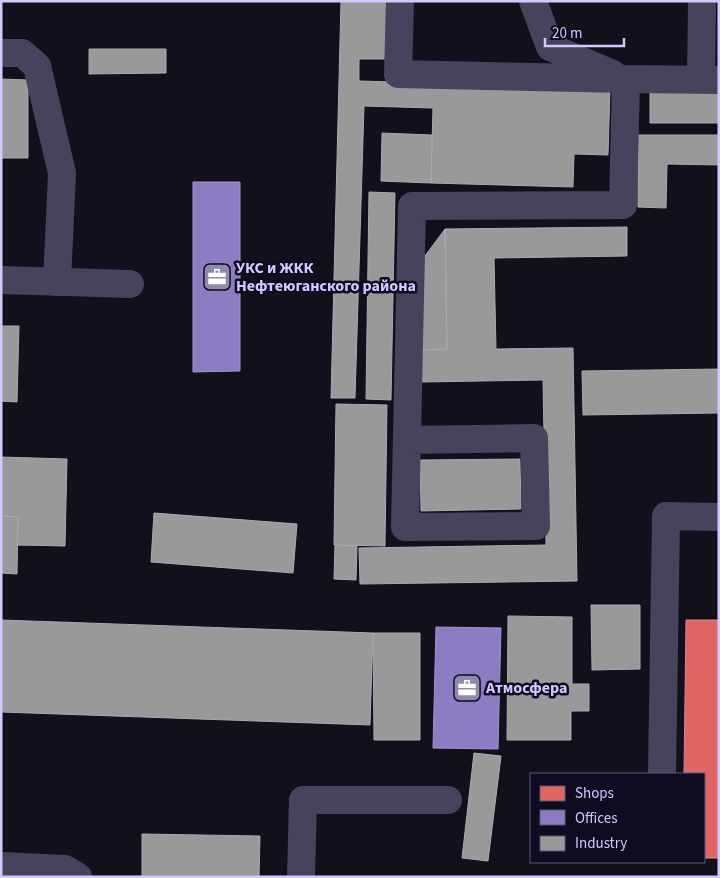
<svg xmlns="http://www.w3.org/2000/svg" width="720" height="878" viewBox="0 0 720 878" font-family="'Source Sans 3',sans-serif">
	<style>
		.shops { fill: #e06666; stroke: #db8494 }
		.offices { fill: #8e7cc3; stroke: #a293d5 }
		.industry { fill: #999; stroke: #aaa8b8 }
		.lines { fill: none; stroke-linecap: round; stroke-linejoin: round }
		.minor { stroke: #45445c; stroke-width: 28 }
		.labels { text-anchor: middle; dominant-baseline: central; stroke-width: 5; stroke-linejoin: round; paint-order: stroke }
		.poi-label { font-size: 16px; font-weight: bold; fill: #d0caff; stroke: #0f0b20; text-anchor: start }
	</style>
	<rect width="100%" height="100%" fill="#12101b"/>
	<path class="shops" d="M686 620H719V858H704V774H684Z"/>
	<path class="offices" d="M193 182H240V371L193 372Z
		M436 627 501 628 498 749 433 748Z"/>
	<path class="industry" d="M341 1H388L387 59H359V81L610 88 608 155 574 154 573 187 431 183 433 108 364 106 355 398H331Z
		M89 49H166V73L89 74Z
		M1 79 28 80V158H1Z
		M650 93H719V123H650Z
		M382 133 432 135 431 183 381 181Z
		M638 135H719V165L667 164 666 208 638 207Z
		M369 192 395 193 391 400 366 399Z
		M627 227V256L494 258 496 349 573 348 577 581 360 584 359 548 546 545 543 380 421 382 420 350 447 349 445 229Z
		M445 229 447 349 420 350 419 264Z
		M1 326H19L17 402 1 401Z
		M719 369V413L583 415 582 371Z
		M336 404 387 405 385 546 334 545Z
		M1 457 67 459 65 546 17 545 18 517 1 516Z
		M520 459 521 509 421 511 420 460Z
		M154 513 297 524 293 573 151 562Z
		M1 516 18 517 17 574 1 573Z
		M335 545 357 546 356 580 334 579Z
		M591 605H640V669L592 670Z
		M508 616 572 617V684H589V711H571V740H507Z
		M1 620 373 633 370 725 1 712Z
		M373 633H420V740H374Z
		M474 753 501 756 488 861 462 858Z
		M142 834 260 836 259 877H142Z"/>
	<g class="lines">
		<path class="minor" d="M400 1 398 74 626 79
			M533 1 550 47 613 74
			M1 53H22L37 66 62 173 57 282
			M701 80 702 1
			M1 280 130 284
			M407 440 534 438 536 526 405 527 412 206 623 205 626 79 719 80
			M662 774 666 516 719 517
			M1 866 65 869 78 877
			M301 877 303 800H448"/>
	</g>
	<defs>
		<symbol id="office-square" viewBox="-11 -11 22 22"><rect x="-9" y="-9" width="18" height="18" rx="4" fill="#8e89af" stroke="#0f0b20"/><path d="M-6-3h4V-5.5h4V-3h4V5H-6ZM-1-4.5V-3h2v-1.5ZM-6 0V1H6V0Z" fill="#fff"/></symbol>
	</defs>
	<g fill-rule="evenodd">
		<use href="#office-square" x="201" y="261" width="32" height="32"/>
		<use href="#office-square" x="451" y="672" width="32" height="32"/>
	</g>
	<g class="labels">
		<g class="poi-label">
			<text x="236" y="268">УКС и ЖКК<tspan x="236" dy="18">Нефтеюганского района</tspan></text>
			<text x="486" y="688">Атмосфера</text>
		</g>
	</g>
	<rect width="720" height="878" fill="none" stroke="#d0caff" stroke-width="5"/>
	<rect x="530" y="773" width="175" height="90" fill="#0f0b20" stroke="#5c5779"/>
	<rect x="540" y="786" width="25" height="15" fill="#e06666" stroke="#5c5779"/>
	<text x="575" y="798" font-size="15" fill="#d0caff">Shops</text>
	<rect x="540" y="810" width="25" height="15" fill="#8e7cc3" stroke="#5c5779"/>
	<text x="575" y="823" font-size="15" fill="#d0caff">Offices</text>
	<rect x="540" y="836" width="25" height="15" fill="#999999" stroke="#5c5779"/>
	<text x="575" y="848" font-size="15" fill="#d0caff">Industry</text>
	<path d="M545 38v8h79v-8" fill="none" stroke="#d0caff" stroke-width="2.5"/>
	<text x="552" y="38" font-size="15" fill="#d0caff" stroke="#0f0b20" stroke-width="4" paint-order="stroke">20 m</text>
</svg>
